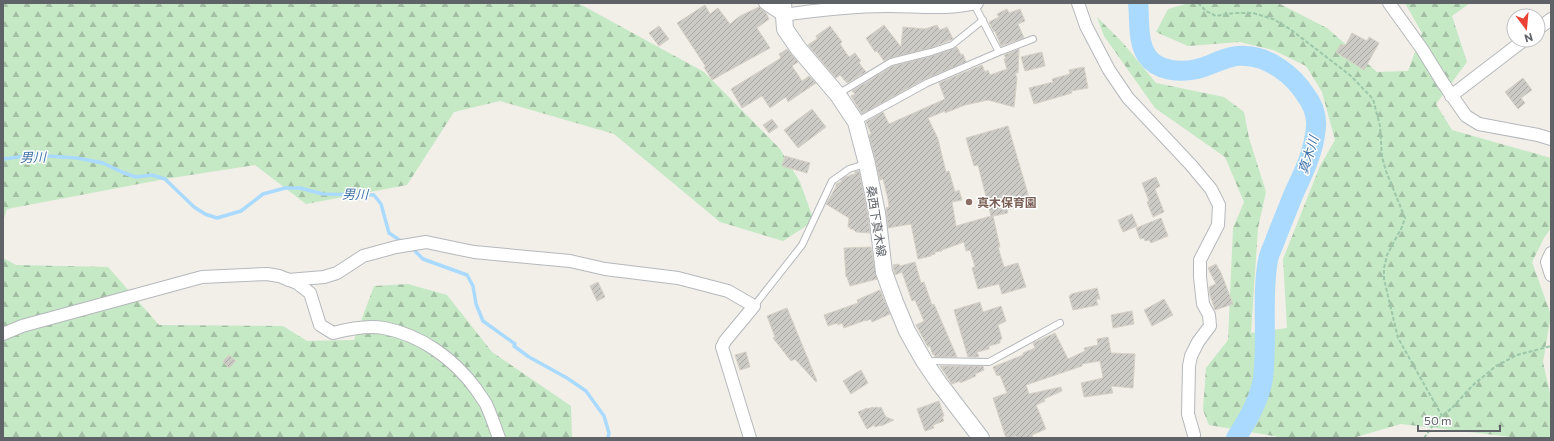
<svg xmlns="http://www.w3.org/2000/svg" width="1554" height="441" viewBox="0 0 1554 441" font-family="Commissioner,'Noto Sans JP',sans-serif">
	<style>
		.forest { fill: url(#forest-firs) }
		.lines { fill: none; stroke-linecap: round; stroke-linejoin: round }
		.stream { stroke: #aadaff; stroke-width: 3.5 }
		.river { stroke: #aadaff; stroke-width: 20 }
		.building { fill: url(#building-hatch); stroke: #d6d1c6 }
		.lane-casing { stroke: #b5b8bc; stroke-width: 8 }
		.street-casing { stroke: #b5b8bc; stroke-width: 14 }
		.secondary-casing { stroke: #b6babf; stroke-width: 18 }
		.path { stroke: #9cc7a9; stroke-width: 2; stroke-dasharray: 4 2; stroke-linecap: butt }
		.lane { stroke: #fff; stroke-width: 6 }
		.street { stroke: #fff; stroke-width: 12 }
		.secondary { stroke: #fff; stroke-width: 16 }
		.education-dot { fill: #8d6e63; stroke: #fff; stroke-width: 1.5 }
		.labels { text-anchor: middle; dominant-baseline: central; stroke-width: 3; stroke-linejoin: round; paint-order: stroke }
		.education-label { font-size: 12px; font-weight: bold; fill: #785e54; stroke: #fff; text-anchor: start }
		.street-label { font-size: 12px; fill: #5f6368; stroke: #fff }
		.water-label { font-size: 13px; font-style: italic; fill: #4174aa; stroke: #fff }
	</style>
	<defs>
		<pattern id="forest-firs" width="22" height="20" patternUnits="userSpaceOnUse"><rect width="22" height="20" fill="#c5e8c5"/><path d="M5 1l3.5 6h-7zM16 11l3.5 6h-7z" fill="#a3c0a4"/></pattern>
		<pattern id="building-hatch" width="6" height="6" patternUnits="userSpaceOnUse"><rect width="6" height="6" fill="#cccac5"/><path d="M-1 1l2-2M0 6l6-6M5 7l2-2" fill="none" stroke="#a9a8a4"/></pattern>
	</defs>
	<rect width="100%" height="100%" fill="#f1efe8"/>
	<path class="forest" d="M3 3H578L704 72 780 149 800 182 814 221 783 241 720 222 614 134 500 101 454 112 407 185 306 204 255 165 165 179 7 209 3 221Z
		M1189 3H1278L1327 28 1377 72 1408 71 1422 33 1405 3H1470L1452 16 1467 62 1436 104 1452 130 1551 158V228L1544 238 1532 262 1551 315 1543 362 1551 398V438H1520L1401 424 1356 437 1285 438 1209 425 1203 410 1206 368 1228 340 1233 228 1244 202 1225 157 1155 108 1104 36 1097 17 1123 43 1156 83 1224 97 1244 112 1249 138 1266 192 1258 228 1251 333 1287 328 1283 259 1320 166 1335 140 1322 92 1306 66 1273 50 1240 42 1188 46 1156 32 1168 9Z
		M3 258 16 265 108 267 159 325 283 326 307 341 354 340 374 286 408 284 447 295 492 352 571 406 572 438H3Z"/>
	<g class="lines">
		<path class="stream" d="M3 159 34 155 77 158 103 163 124 173 136 177 152 175 165 179 194 207 205 214 217 218 241 211 263 194 285 188H300L323 194 374 195 381 204 389 233 404 243
			M411 247 423 259 467 275 473 286 476 304 483 321 515 344 514 346 529 357 567 378 586 391 604 416 609 433 608 438"/>
		<path class="river" d="M1138 3C1140 20 1137 41 1147 56 1157 71 1180 73 1197 69 1213 65 1229 54 1246 56 1269 57 1293 75 1305 94 1312 103 1317 115 1316 127 1314 151 1304 172 1294 193 1288 208 1282 223 1276 238 1274 245 1269 253 1268 260 1261 299 1268 339 1263 378 1260 399 1248 420 1236 438"/>
	</g>
	<path class="building" d="M705 5 710 14 718 8 730 24 740 16 759 7 766 13 769 19 757 28 770 48 712 80 704 67H706L677 23Z
		M1007 9 1009 13 1020 9 1025 21 1018 24 1024 38 1001 46 995 31 994 32 989 22 999 17 997 14Z
		M884 25 901 47 903 27 925 29 937 25 940 30 947 27 953 39 930 48 890 58 884 61 877 51 875 52 866 38Z
		M659 26 669 39 659 46 649 33Z
		M830 26 842 42 840 44 849 57 855 53 861 61 859 63 866 72 847 83 840 75 836 78 808 45 817 39 816 36Z
		M1352 33 1367 41 1369 37 1379 43 1364 70 1336 52 1341 44 1345 46Z
		M957 47 961 55 963 54 966 62 925 79 862 114 851 96 855 94 852 91 893 66 932 56 953 49Z
		M787 49 798 62 792 66 802 81 809 76 816 83 788 102 786 97 770 108 762 96 742 108 731 89 781 58 779 54Z
		M1019 49 1018 73H1015L1017 78 1014 107 988 100 965 105 945 113V111L928 118 938 139 946 172 949 171 955 192 959 190 962 200 952 202 956 226 991 216 978 165 974 166 966 138 1008 126 1031 204 1007 210 1008 213 993 216 1000 247H998L1004 267 1018 263 1026 287 1002 294 999 284 978 289 972 268 975 267 970 250 966 251 964 242 942 250V251L935 252V254L931 255V256L918 259 911 224 888 228 886 208 889 207 888 199 883 179 880 180 869 135 871 134 866 122 883 112 889 124 945 99 939 83 982 65 985 72 988 70 990 75 1007 69 1004 59 1006 58 1004 55Z
		M1042 52 1045 66 1025 71 1021 57Z
		M1084 67 1088 88 1071 91 1072 93 1034 104 1029 88 1053 82 1052 79 1070 74 1069 70Z
		M1523 78 1532 90 1521 98 1525 103 1518 109 1505 92Z
		M812 109 826 127 798 148 784 130Z
		M772 119 778 127 769 133 763 125Z
		M785 156 810 163 807 173 782 166Z
		M859 171 868 215 870 233 856 232 853 229H850V227H848L849 218 826 204 836 187V184L841 182V180L845 177 850 176V175L855 174V172Z
		M1156 177 1160 186 1155 189 1164 212 1153 217 1147 202 1149 201 1142 183Z
		M1132 214 1137 226 1123 232 1118 220Z
		M1161 218 1168 236 1151 243 1149 240 1145 241 1144 238 1140 239 1136 228Z
		M871 247 877 279 850 286 847 277H846L844 248Z
		M915 262 921 283 924 282 932 305 934 304 957 357H935L934 354 933 355 930 346 928 347 916 325 924 321 915 300 912 301 902 272 895 275 893 265 899 264 900 266Z
		M1216 264 1221 273 1233 304 1215 310 1210 295 1209 287 1216 284 1208 268Z
		M598 282 605 297 597 301 590 286Z
		M1097 288 1100 299H1096L1098 305 1073 310 1069 296 1071 295V294Z
		M880 290 890 314 872 322 871 319 866 321V320L844 328 842 323 838 325 837 323 828 326 824 315 858 303 857 300Z
		M1164 299 1173 315 1152 326 1144 310Z
		M980 302 983 312 1001 306 1006 321 998 325 1002 339 1000 340V343L989 346V349L977 352 979 357H968L954 310Z
		M787 308 817 381 816 382 795 359 791 361 773 338 775 337 767 316Z
		M1132 311 1134 324 1113 328 1111 315Z
		M1055 333 1068 359 1085 351 1084 348 1098 345 1097 339 1108 337 1111 353 1135 354 1133 388 1111 386 1113 393 1084 397 1081 383 1103 378 1100 361 1082 364V366L1026 385 1029 394 1061 387 1062 391 1044 399 1045 401 1036 405 1046 429 1032 435 1033 438H1017L1016 436 1006 438 993 398 1007 393 1000 375 997 376 993 367 1023 355V353L1035 348 1033 343Z
		M746 352 750 367 740 370 735 355Z
		M229 355 236 361 229 368 223 361Z
		M940 366H983L984 370 975 374 976 376 960 383V381L952 384Z
		M861 370 868 383 851 394 843 381Z
		M939 401 944 416 942 417 944 421 933 425 934 428 925 431 917 409Z
		M873 407 874 408 877 407 878 408 881 407 886 417 894 420 881 426V425L875 427 874 425 867 429 858 412 867 408V409Z"/>
	<g class="lines">
		<defs>
			<path id="lane" d="M974 4 999 52
				M838 94 891 62 931 52 952 45 983 20
				M856 122 927 83 999 52 1033 39
				M754 306 802 245 832 181 849 169 865 164
				M926 361 989 362 1060 323"/>
			<path id="street" d="M765 3 783 15C818 10 853 6 888 6 918 6 947 10 977 3
				M1078 3 1086 26 1109 70 1128 98 1191 165 1211 189 1219 205 1218 225 1200 260V277L1203 304 1209 315 1210 326 1198 342 1191 356 1189 366 1188 414 1194 435
				M1389 3 1422 49 1443 83 1466 116 1479 124 1538 135 1551 139
				M1538 29 1551 19
				M1451 96 1524 40
				M1551 253 1547 262 1551 275
				M288 280 324 277 337 273 363 256 396 247 426 242 474 252 570 261 605 269 678 278 728 291 754 306 725 341 722 347 750 438
				M3 334 22 326 202 277 267 274 279 276 297 283 310 293 320 325 333 333C348 329 369 325 384 328 421 335 454 359 476 389 479 394 483 399 486 404 491 415 495 427 499 438"/>
			<path id="secondary" d="M783 3 785 29 798 48 838 95 856 122 867 164 877 213 884 272 895 302 907 331 924 361 939 383 981 438"/>
		</defs>
		<use href="#lane" class="lane-casing"/>
		<use href="#street" class="street-casing"/>
		<use href="#secondary" class="secondary-casing"/>
		<path class="path" d="M1198 3 1206 11 1216 16 1234 13H1253L1273 19 1290 29 1351 76 1373 99 1380 126 1382 157 1386 171 1405 218 1402 227 1387 255 1384 268V279L1398 338 1442 416
			M1424 438 1437 420 1452 408 1472 386 1496 366 1517 355 1551 346"/>
		<use href="#lane" class="lane"/>
		<use href="#street" class="street"/>
		<use href="#secondary" class="secondary"/>
	</g>
	<circle class="education-dot" cx="969" cy="202" r="4"/>
	<g class="labels">
		<g class="education-label">
			<text x="977" y="202">真木保育園</text>
		</g>
		<g class="street-label">
			<text transform="translate(877 221) rotate(81)">桑西下真木線</text>
		</g>
		<g class="water-label">
			<text transform="translate(1308 155) rotate(-73)">真木川</text>
			<text transform="translate(33 157) rotate(-1)">男川</text>
			<text transform="translate(355 194) rotate(1)">男川</text>
		</g>
	</g>
	<rect width="1554" height="441" fill="none" stroke="#5f6368" stroke-width="8"/>
	<g transform="translate(1526 28) rotate(164)"><circle r="19" fill="#ffffff" stroke="#bfc1c3"/>
	<path d="M0-3L7 15L0 10L-7 15Z" fill="#ea4335"/>
	<text y="-6" font-size="11" font-weight="bold" text-anchor="middle" fill="#5f6368">N</text>
	</g>
	<path d="M1418 425v6h82v-6" fill="none" stroke="#5f6368" stroke-width="2"/>
	<text x="1424" y="425" font-size="12" fill="#5f6368" stroke="#ffffff" stroke-width="3" paint-order="stroke">50 m</text>
</svg>
